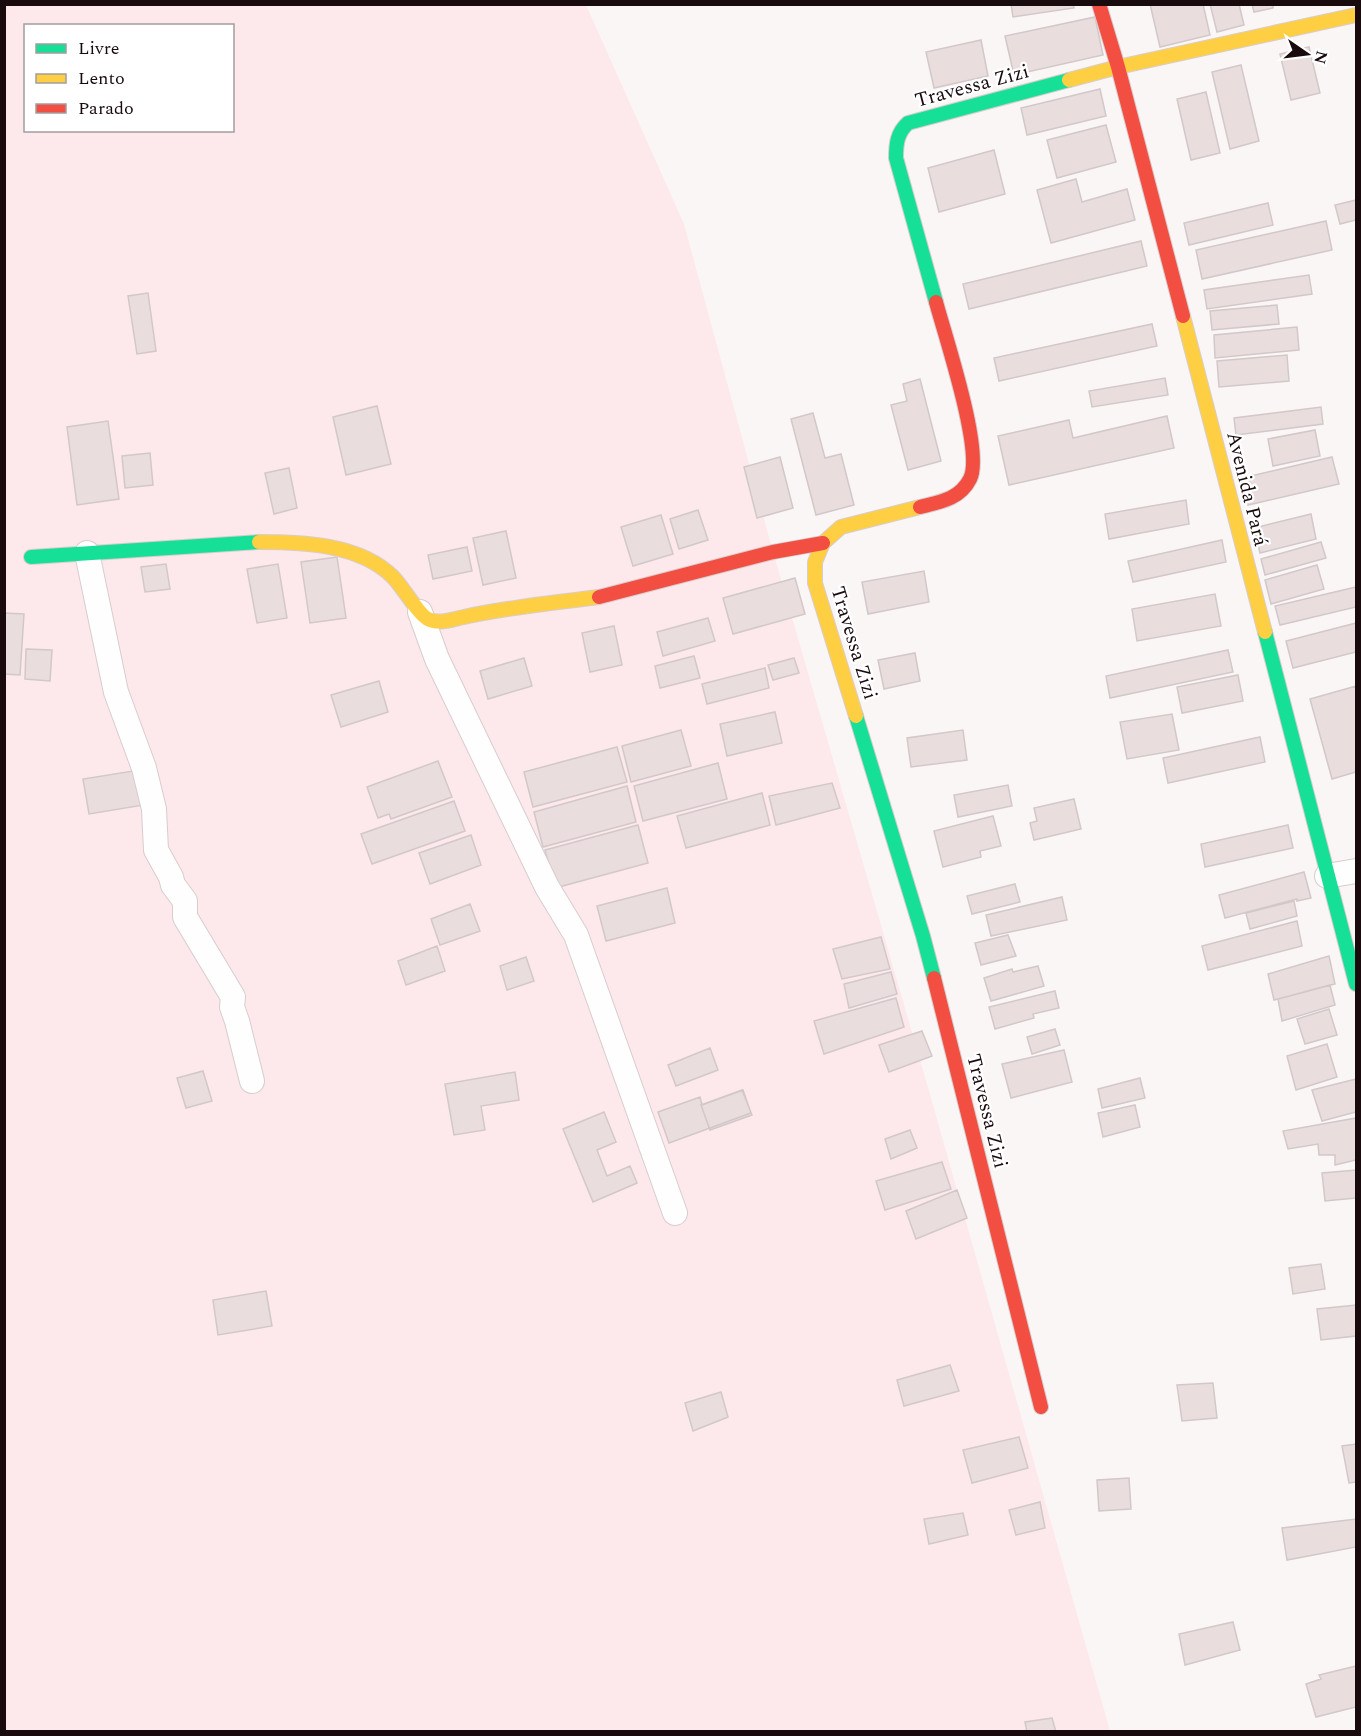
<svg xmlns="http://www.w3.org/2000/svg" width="1361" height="1736" viewBox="0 0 1361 1736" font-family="Spectral,serif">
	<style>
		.green { fill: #fde8eb; fill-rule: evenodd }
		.building { fill: #e9ddde; stroke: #d2c8c9; stroke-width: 1.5 }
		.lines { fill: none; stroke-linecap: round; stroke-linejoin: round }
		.street-casing { stroke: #d8cdce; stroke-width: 26 }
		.fast-casing { stroke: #d8cdce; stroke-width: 16 }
		.slow-casing { stroke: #d8cdce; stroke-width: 16 }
		.jam-casing { stroke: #d8cdce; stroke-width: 16 }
		.street { stroke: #fefefe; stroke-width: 24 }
		.fast { stroke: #16e098; stroke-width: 14 }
		.slow { stroke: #ffcf43; stroke-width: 14 }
		.jam { stroke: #f24e42; stroke-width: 14 }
		.labels { text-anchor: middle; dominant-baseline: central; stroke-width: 4.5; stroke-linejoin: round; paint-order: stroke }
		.street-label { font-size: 20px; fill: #190b0d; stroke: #fff }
	</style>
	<rect width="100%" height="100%" fill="#fbf6f6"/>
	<path class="green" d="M5 5H586L684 224 773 552 929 1091 1110 1731 5 1732ZM26 26H232V130H26Z"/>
	<path class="building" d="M1011 4H1073L1074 8 1013 17Z
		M1150 4H1203L1210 35 1160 47Z
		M1210 4H1239L1244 25 1217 32Z
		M1252 4H1273V8L1254 12Z
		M1095 17 1103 55 1014 75 1005 36Z
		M981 40 988 76 934 88 926 52Z
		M1309 47 1320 93 1291 100 1280 54Z
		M1241 65 1259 141 1230 149 1212 72Z
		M1100 89 1106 116 1027 135 1021 108Z
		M1206 92 1220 153 1191 160 1177 99Z
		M1106 125 1116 162 1057 178 1047 140Z
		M994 150 1005 194 939 212 928 168Z
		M1076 179 1082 202 1127 189 1135 220 1051 243 1037 190Z
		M1356 200V220L1340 224 1335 205Z
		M1268 203 1273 225 1189 245 1184 223Z
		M1326 221 1332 250 1202 279 1196 250Z
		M1141 241 1147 266 969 309 963 284Z
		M1309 275 1312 294 1207 309 1204 290Z
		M148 293 156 351 137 354 128 296Z
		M1277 305 1279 324 1212 330 1210 311Z
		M1152 324 1157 346 999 381 994 358Z
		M1297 327 1299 350 1215 358 1214 335Z
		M1287 355 1289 381 1219 387 1217 361Z
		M1165 378 1168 395 1092 407 1089 391Z
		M920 379 941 461 908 470 891 405 907 401 903 384Z
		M377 406 391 464 346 475 333 417Z
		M1321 407 1323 424 1236 435 1234 418Z
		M813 413 825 458 841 454 854 505 816 515 791 419Z
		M1167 416 1174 448 1009 485 998 436 1069 420 1073 438Z
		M108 421 119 499 77 505 67 427Z
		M1315 430 1320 456 1273 466 1268 439Z
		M150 453 153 485 125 488 122 456Z
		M780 457 793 508 757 518 744 467Z
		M1332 457 1339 484 1248 505 1242 478Z
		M289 468 297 508 274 514 265 473Z
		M1186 500 1189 524 1109 539 1105 514Z
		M698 510 708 540 679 549 670 519Z
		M1311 514 1316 539 1260 553 1254 528Z
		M661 515 673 554 633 566 621 527Z
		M506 531 516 578 483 585 473 538Z
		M1222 540 1226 562 1133 582 1128 561Z
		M1321 542 1326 558 1265 575 1261 559Z
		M467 547 472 571 433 579 428 555Z
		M337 557 346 618 310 623 301 562Z
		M166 564 170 589 145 592 141 567Z
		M278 564 287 618 257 623 247 569Z
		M1317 565 1324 589 1271 604 1265 580Z
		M924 571 929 602 868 614 862 582Z
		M795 578 805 614 733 634 723 598Z
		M1356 587V607L1280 625 1275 606Z
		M1215 594 1221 626 1137 641 1132 609Z
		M4 613 24 614 20 675 4 674Z
		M708 618 715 641 663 656 657 632Z
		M1356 623V652L1293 668 1286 641Z
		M614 626 622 665 590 672 582 633Z
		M26 649 52 650 50 681 25 679Z
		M1228 650 1233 672 1110 698 1106 676Z
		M915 653 920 681 884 689 878 660Z
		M694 656 700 678 660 688 655 666Z
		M524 658 532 686 488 699 480 671Z
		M794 658 799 673 773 680 768 665Z
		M765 668 769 688 707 704 702 684Z
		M1238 675 1243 701 1182 713 1177 687Z
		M379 681 388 712 341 727 331 695Z
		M1356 686V772L1332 779 1310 699Z
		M775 712 782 743 727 756 720 724Z
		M1172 714 1179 750 1127 759 1120 722Z
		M681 730 691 766 631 782 622 746Z
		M963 730 967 760 911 767 907 738Z
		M1260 737 1265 762 1168 783 1163 758Z
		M617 747 627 782 533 807 524 772Z
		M438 761 452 797 391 819 389 814 378 818 367 787Z
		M718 763 727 799 643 821 634 786Z
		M139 770 144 805 89 814 83 779Z
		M832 783 840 808 776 825 769 796Z
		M1008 785 1012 806 958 817 954 795Z
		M627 786 636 822 543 847 534 812Z
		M762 793 770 825 686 848 677 816Z
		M1074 799 1081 829 1034 840 1030 823 1037 821 1034 808Z
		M454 801 465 831 372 864 361 834Z
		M993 816 1001 846 980 851 981 857 943 867 934 831Z
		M638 825 648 863 555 888 545 850Z
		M1288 825 1293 848 1205 867 1201 844Z
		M471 835 481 865 430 884 419 853Z
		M1304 872 1311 898 1297 901V899L1225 918 1219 895Z
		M1015 884 1020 902 972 914 967 896Z
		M667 888 675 923 606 941 597 906Z
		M1062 897 1067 920 991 936 986 915Z
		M1294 901 1297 916 1250 929 1246 913Z
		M470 904 480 931 440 945 431 919Z
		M1297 921 1302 946 1208 970 1202 946Z
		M1008 935 1016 956 981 965 975 943Z
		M881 937 890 969 842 979 833 949Z
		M437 946 445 971 406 985 398 961Z
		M1329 956 1335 984 1274 1000 1268 974Z
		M526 957 534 981 507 990 500 966Z
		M1038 966 1044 986 991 1001 984 978 1012 969 1013 972Z
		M891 972 897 994 849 1008 844 984Z
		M1330 985 1335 1005 1282 1021 1278 999Z
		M1055 991 1059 1008 1033 1014 1034 1018 995 1029 989 1007Z
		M896 998 904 1027 824 1054 814 1021Z
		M1329 1009 1337 1035 1305 1044 1297 1019Z
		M1055 1029 1060 1045 1032 1054 1027 1037Z
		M922 1031 932 1056 889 1072 879 1045Z
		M1327 1044 1337 1077 1296 1090 1287 1056Z
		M710 1048 718 1070 676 1086 668 1065Z
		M1064 1050 1072 1082 1011 1098 1002 1064Z
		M203 1071 212 1101 186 1108 177 1078Z
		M515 1072 519 1100 481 1106 485 1130 454 1135 445 1084Z
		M1140 1078 1145 1098 1102 1108 1098 1089Z
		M1356 1079V1112L1322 1121 1312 1090Z
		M742 1090 752 1115 710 1130 701 1105Z
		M743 1090 751 1113 669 1143 658 1112 700 1097 702 1105Z
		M1135 1105 1140 1127 1103 1137 1098 1113Z
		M604 1112 616 1142 597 1150 607 1176 630 1166 637 1183 593 1202 563 1129Z
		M1356 1118V1160L1335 1165V1155H1319L1318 1144 1288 1149 1283 1131Z
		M910 1130 917 1148 891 1159 885 1139Z
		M942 1162 951 1189 885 1210 876 1181Z
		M1356 1170V1198L1325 1201 1322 1173Z
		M957 1190 967 1218 916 1239 906 1211Z
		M1321 1264 1325 1289 1293 1294 1289 1268Z
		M266 1291 272 1326 218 1335 213 1300Z
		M1356 1305V1336L1321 1340 1317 1309Z
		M950 1365 959 1391 904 1406 897 1380Z
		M1213 1383 1217 1418 1182 1421 1177 1385Z
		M721 1392 728 1417 693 1431 685 1403Z
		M1019 1437 1028 1468 972 1483 963 1450Z
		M1356 1444V1482L1349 1483 1342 1446Z
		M1129 1478 1131 1509 1099 1511 1097 1480Z
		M1040 1502 1045 1528 1016 1535 1009 1510Z
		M963 1513 968 1535 929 1544 924 1519Z
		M1356 1519V1547L1287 1560 1282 1528Z
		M1233 1622 1240 1650 1185 1665 1179 1634Z
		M1356 1666V1707L1316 1717 1306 1684 1321 1679 1319 1675Z
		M1052 1718 1056 1732H1027L1025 1722Z"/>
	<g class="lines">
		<defs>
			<path id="street" d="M87 553 116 692 144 768 154 809 156 850 171 877 173 885 185 901V917L233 997 232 1007 237 1021 252 1081
				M420 612 437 659 547 887 576 935 675 1213
				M1327 876 1356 871"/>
			<path id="fast" d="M936 302 896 158C896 144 897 133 908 123L1069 80
				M31 557 259 542
				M1265 632 1356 984
				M856 716 923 936 934 978"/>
			<path id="slow" d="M1069 80 1118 67 1356 15
				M1183 316 1265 632
				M259 542C303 542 360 544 393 577 402 586 419 615 428 619 439 625 453 619 464 617 508 607 554 603 599 597
				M856 716 815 583V562L823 543 841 527 920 507"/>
			<path id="jam" d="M1099 4 1118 67 1183 316
				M920 507C940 502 960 499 970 479 984 452 945 336 936 302
				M599 597 773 552 823 543
				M934 978 1041 1407"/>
		</defs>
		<use href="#street" class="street-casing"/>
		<use href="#fast" class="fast-casing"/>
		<use href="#slow" class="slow-casing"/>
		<use href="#jam" class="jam-casing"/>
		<use href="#street" class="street"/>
		<use href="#fast" class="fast"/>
		<use href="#slow" class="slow"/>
		<use href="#jam" class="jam"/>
	</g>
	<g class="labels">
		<g class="street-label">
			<text transform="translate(972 86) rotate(-15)">Travessa Zizi</text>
			<text transform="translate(1247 489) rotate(76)">Avenida Pará</text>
			<text transform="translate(854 643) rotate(73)">Travessa Zizi</text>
			<text transform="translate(987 1111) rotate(76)">Travessa Zizi</text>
		</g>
	</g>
	<rect width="1361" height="1736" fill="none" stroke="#190b0d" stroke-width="12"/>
	<rect x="24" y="24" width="210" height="108" fill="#ffffff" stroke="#a39d9e" stroke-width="1.5"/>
	<rect x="36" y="44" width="30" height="9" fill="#16e098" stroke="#a39d9e" stroke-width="1.5"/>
	<text x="78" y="54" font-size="18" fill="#190b0d">Livre</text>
	<rect x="36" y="74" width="30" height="9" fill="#ffcf43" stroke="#a39d9e" stroke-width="1.5"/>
	<text x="78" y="84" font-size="18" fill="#190b0d">Lento</text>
	<rect x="36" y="104" width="30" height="9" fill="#f24e42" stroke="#a39d9e" stroke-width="1.5"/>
	<text x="78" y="114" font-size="18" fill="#190b0d">Parado</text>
	<g transform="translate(1307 54) rotate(104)" stroke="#ffffff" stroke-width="4.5" paint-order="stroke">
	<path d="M0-4.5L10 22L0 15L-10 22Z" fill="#190b0d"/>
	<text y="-9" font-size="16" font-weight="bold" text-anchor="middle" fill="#190b0d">N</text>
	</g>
</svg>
